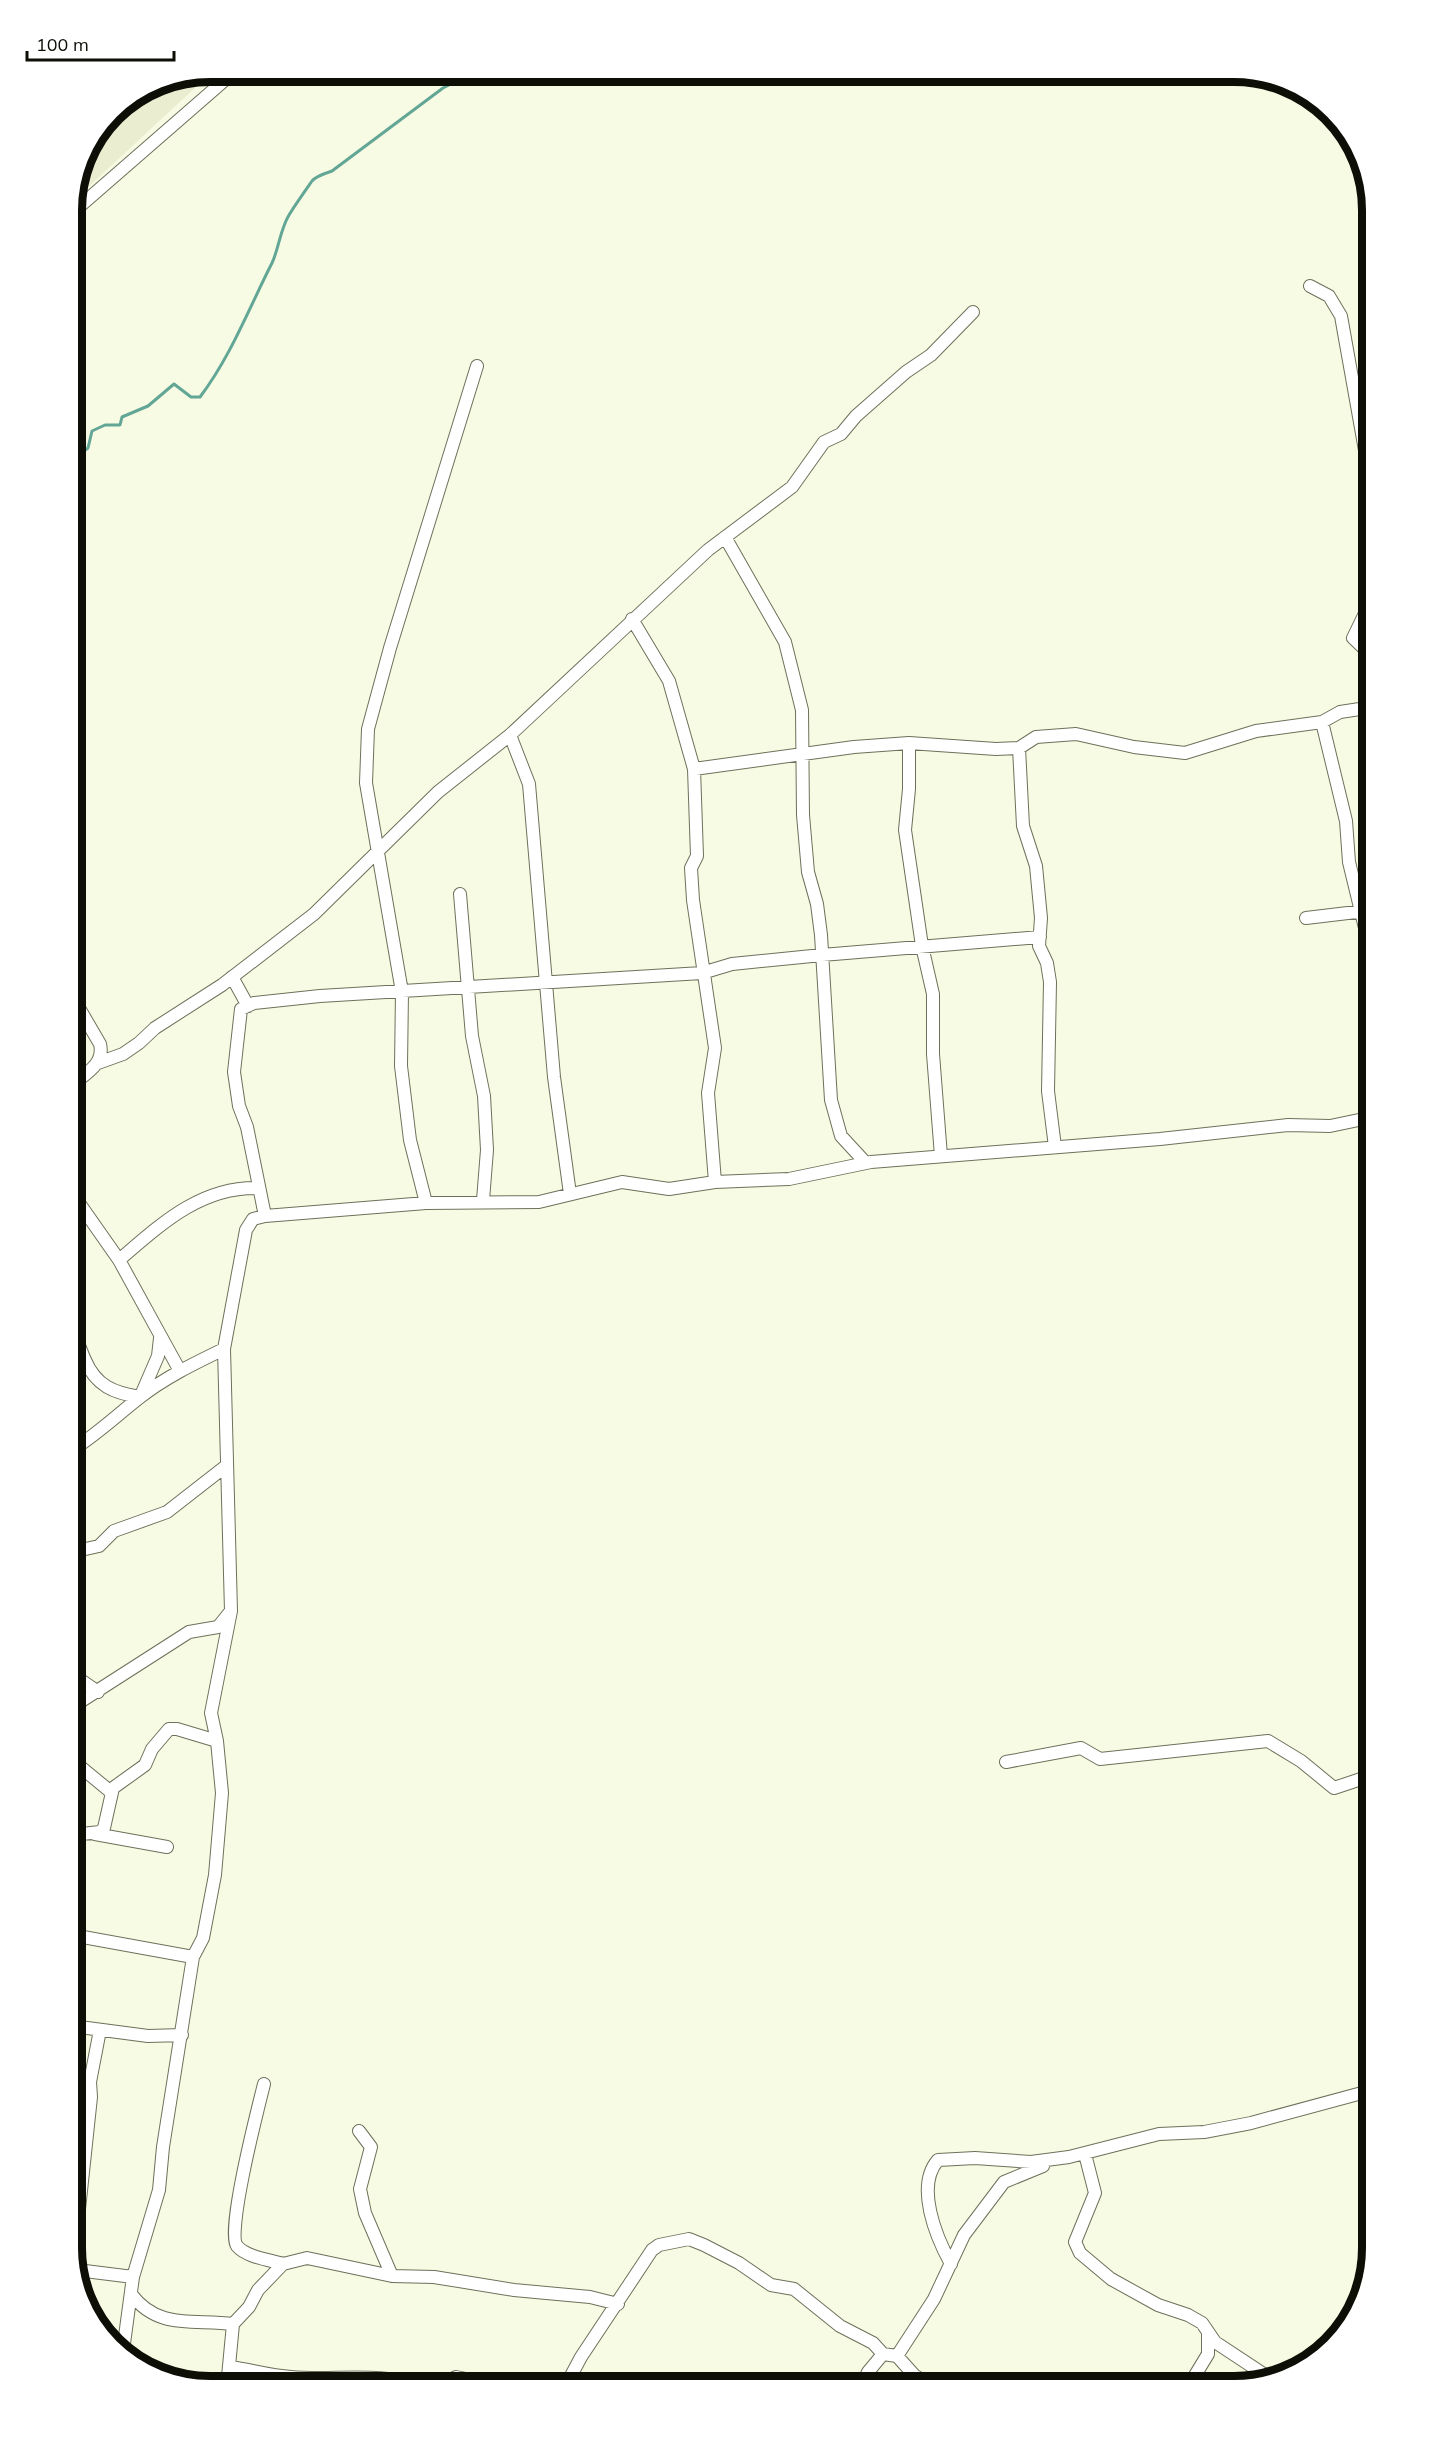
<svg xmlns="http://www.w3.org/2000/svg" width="1445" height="2459" viewBox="0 0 1445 2459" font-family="Mulish,sans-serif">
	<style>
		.built { fill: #eaedcf }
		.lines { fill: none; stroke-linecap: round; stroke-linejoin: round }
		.stream { stroke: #62a696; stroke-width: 3 }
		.minor-casing { stroke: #6e705b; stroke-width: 14 }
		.minor { stroke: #fff; stroke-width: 12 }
		.rim { fill: none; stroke: #0d0e06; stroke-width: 8 }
	</style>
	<rect width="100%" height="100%" fill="#f8fbe3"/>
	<path class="built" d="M212 72 72 202 83 157 113 112 158 82Z"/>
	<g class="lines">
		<path class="stream" d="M72 453 80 454 88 448 92 431 105 425H120L122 417 148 406 174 384 191 397H200C231 356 249 308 272 263 279 248 280 230 289 215 295 205 305 191 312 181 316 176 326 173 332 171L443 88 463 78 465 72"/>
		<defs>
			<path id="minor" d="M72 213 234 72
				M1310 286 1329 296 1341 316 1371 484 1370 527 1373 533
				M725 537 785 642 802 710 803 815 808 872 817 904 821 935 831 1100 841 1136 865 1162
				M632 619 669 681 694 769 697 856 691 868 693 900 715 1048 708 1093 715 1182
				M1373 657 1353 638 1373 597
				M1322 722 1346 821 1349 862 1373 961
				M510 735 529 784 554 1077 570 1194
				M909 743V789L905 830 922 946 933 994V1054L941 1156
				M1019 748 1023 826 1036 866 1041 918 1039 946 1047 963 1050 982 1048 1091 1055 1147
				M694 769 854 747 909 743 996 749 1019 748 1036 737 1076 734 1134 747 1185 753 1256 731 1322 722 1340 712 1373 707
				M460 894 472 1036 484 1096 487 1150 483 1200
				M1306 918 1373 910
				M232 977 248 1006
				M98 1063 123 1054 139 1043 155 1028 222 985 314 914 438 792 510 735 708 550 792 487 824 442 841 434 856 416 906 372 931 355 973 312
				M72 1085C85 1074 105 1064 100 1044L72 996
				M72 1193 119 1260 180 1371
				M426 1203 410 1140 401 1066 402 992 366 783 368 729 390 648 477 366
				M265 1216 247 1127 239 1106 234 1072 241 1009 254 1003 320 996 702 973 732 964 822 955 1040 937
				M119 1260C161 1224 201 1186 259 1188
				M72 1335C80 1343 80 1350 85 1360 96 1386 114 1393 140 1397
				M142 1393 158 1356 160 1338
				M72 1450C96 1435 116 1416 139 1398 164 1378 195 1363 224 1349
				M72 1552 99 1546 114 1531 167 1512 226 1466
				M72 1674 98 1692
				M72 1707 189 1632 218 1627 230 1612
				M72 1760 111 1792
				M1006 1762 1081 1748 1100 1759 1268 1741 1301 1761 1334 1788 1364 1778 1373 1779
				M95 1834 167 1847
				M72 1835 100 1832 104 1828 113 1788 145 1765 152 1749 169 1729H177L217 1741
				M72 1935 193 1957
				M72 2026 148 2036 182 2035
				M72 2077 90 2082 91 2097 74 2256
				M90 2082 100 2030
				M264 2084C258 2108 226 2232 237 2246 246 2257 270 2260 283 2264
				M359 2131 371 2147 360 2189 365 2213 392 2276
				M1085 2154 1095 2193 1075 2242 1080 2253 1111 2279 1158 2305 1188 2315 1202 2323 1215 2342 1271 2379
				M951 2264C936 2237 915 2186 938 2160L975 2158 1031 2162 1069 2157 1159 2134 1204 2132 1251 2123 1373 2090
				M77 2270 133 2277
				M131 2294C158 2330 193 2319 233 2324L249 2307 258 2290 283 2264 307 2258 392 2276 434 2277 514 2290 590 2297 618 2304
				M123 2351 133 2277 159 2190 163 2147 193 1957 203 1938 215 1875 222 1793 217 1741 211 1713 231 1611 224 1349 246 1230 253 1219 265 1216 426 1203 539 1202 622 1182 669 1189 715 1182 789 1179 871 1162 1160 1139 1288 1125 1330 1126 1373 1117
				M897 2356 934 2299 964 2235 1004 2182 1043 2166
				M231 2367C251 2370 271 2376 291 2377 334 2381 381 2371 422 2387
				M227 2387 233 2324
				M426 2387 441 2385 456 2377 505 2387
				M565 2387 581 2357 652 2250 659 2245 689 2239 704 2245 739 2263 771 2285 794 2289 840 2326 873 2343 883 2354
				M861 2387 868 2372 883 2354 897 2356 914 2375 932 2387
				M1188 2387 1208 2354V2332"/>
		</defs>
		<use href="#minor" class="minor-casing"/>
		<use href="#minor" class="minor"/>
	</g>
	<path d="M0 0H1445V2459H0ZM210 82H1234A128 128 0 0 1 1362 210V2248A128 128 0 0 1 1234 2376H210A128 128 0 0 1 82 2248V210A128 128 0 0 1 210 82Z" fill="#fff" fill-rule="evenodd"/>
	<path class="rim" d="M210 82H1234A128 128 0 0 1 1362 210V2248A128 128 0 0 1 1234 2376H210A128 128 0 0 1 82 2248V210A128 128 0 0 1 210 82Z"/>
	<path d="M27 51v9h147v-9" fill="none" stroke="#0d0e06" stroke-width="3"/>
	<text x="36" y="51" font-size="18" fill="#0d0e06" stroke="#ffffff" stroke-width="4.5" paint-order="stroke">100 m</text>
</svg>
